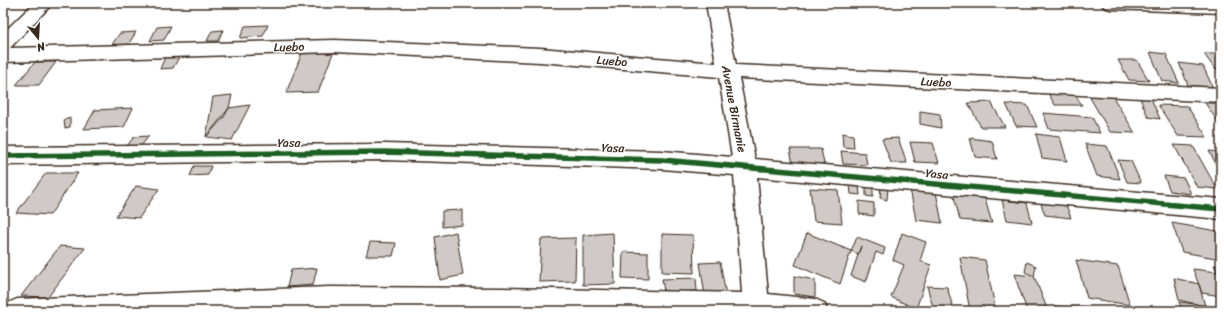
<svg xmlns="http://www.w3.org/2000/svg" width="1224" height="314" viewBox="0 0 1224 314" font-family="Sriracha,sans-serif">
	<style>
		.building { fill: #cfcac7; stroke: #3b2a1e }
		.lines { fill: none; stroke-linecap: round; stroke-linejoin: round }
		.minor-casing { stroke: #3b2a1e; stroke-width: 3 }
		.minor { fill: #fff; fill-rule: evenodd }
		.cycleway-casing { stroke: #fff; stroke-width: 8 }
		.cycleway { stroke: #1b5e20; stroke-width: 5.5 }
		.labels { text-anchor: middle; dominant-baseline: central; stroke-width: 3; stroke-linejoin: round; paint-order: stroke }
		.street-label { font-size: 12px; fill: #3b2a1e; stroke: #fff }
	</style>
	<rect width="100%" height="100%" fill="#fff"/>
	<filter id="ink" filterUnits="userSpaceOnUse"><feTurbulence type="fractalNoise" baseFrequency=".025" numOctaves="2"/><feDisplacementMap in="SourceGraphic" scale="8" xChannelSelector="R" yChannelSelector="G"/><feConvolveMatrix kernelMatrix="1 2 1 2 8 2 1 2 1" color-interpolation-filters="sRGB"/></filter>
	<g filter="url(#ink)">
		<path class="building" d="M268 25 263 36 240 38 245 26Z
			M171 26 164 40 150 41 157 27Z
			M223 30 218 41H207L212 31Z
			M136 32 128 45 111 46 120 33Z
			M1150 52 1166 54 1179 83 1162 81Z
			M302 53H333L318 92 286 93Z
			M1204 54H1217L1221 61V69H1215Z
			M165 57H179L173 68 160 69Z
			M1118 60H1137L1149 81 1129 80Z
			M35 62H56L39 85H16Z
			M1179 63 1203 66 1213 88 1188 85Z
			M1048 93H1074L1082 105H1055Z
			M232 95 229 108 206 137 213 97Z
			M1089 96 1113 97 1135 133 1110 132Z
			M1139 96 1151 98 1160 119 1148 117Z
			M991 102 1005 127H981L968 103Z
			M1205 103H1221V126Z
			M1006 104 1027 105 1037 127 1016 126Z
			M250 105 232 140 206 137 224 117 229 108Z
			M1158 105 1187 106 1207 137 1178 136Z
			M133 108 124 127 84 129 95 110Z
			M920 111 940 114 941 128 920 124Z
			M1043 113 1092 117 1100 133 1049 129Z
			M70 118V127L65 128 64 120Z
			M842 133 853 135 854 148 843 147Z
			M1036 134 1060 137 1067 161 1042 158Z
			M149 136 141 146 126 147 134 137Z
			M898 138 907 163H891L882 139Z
			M970 138 992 141 997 159 975 157Z
			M910 142 933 143 939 163 915 162Z
			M1085 144 1107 146 1120 179 1097 176Z
			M1174 145 1193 146 1217 189 1197 187Z
			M790 149H821L824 164H793Z
			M841 151 865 153 867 165 843 164Z
			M1209 151 1221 152V173Z
			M1118 160 1131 161 1141 183 1127 182Z
			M194 166H211L208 175 190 176Z
			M46 173H78L50 215 16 213Z
			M1164 176 1184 178 1191 194 1170 191Z
			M850 185 859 186 860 195 851 194Z
			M881 185 888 187 887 200 880 198Z
			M136 186 159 189 139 218 116 216Z
			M866 186 873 187V197L866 196Z
			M810 188 838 190 842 223 814 221Z
			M910 189 936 192 942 223 916 220Z
			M953 193 984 196 992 223 960 220Z
			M1002 200 1027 203 1032 223 1007 220Z
			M859 201 874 203V216L859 214Z
			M1040 201 1066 205 1071 218 1045 215Z
			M462 210V225L442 227V211Z
			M1172 223 1217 231 1221 241V259L1182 252Z
			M456 232 463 275 440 280 435 237Z
			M613 233 615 284 583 285V235Z
			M807 233 851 251 840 284 795 265Z
			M902 233 926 242 920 261 931 265 916 309 891 297 904 265 893 260Z
			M662 234 693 235 694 273 662 272Z
			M857 237 885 248 883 255 876 252 866 282 851 276 861 246 858 254 851 251Z
			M576 238 575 281 539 282 541 239Z
			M370 242 396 243 393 256H366Z
			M60 246 85 248 48 297 21 296Z
			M623 252 648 253V279L622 278Z
			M960 257 985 260 996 311H970Z
			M1076 260 1118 266 1130 305 1087 298Z
			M720 262 726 295 705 296 700 263Z
			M1027 262 1036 266 1034 276 1025 272Z
			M1214 265 1221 266V296L1202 293 1193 269 1217 272Z
			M317 268 313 285 287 287 291 270Z
			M1014 274 1034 276 1048 311H1027Z
			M794 276 815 280V297L794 294Z
			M696 278 697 291 664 292 662 279Z
			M1174 278 1199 284 1205 306 1179 300Z
			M927 286 947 287 954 311H934Z
			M1179 302 1219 307 1221 311H1183Z
			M1054 306 1087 308 1088 311H1056Z"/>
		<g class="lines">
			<defs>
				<path id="minor" d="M34 3H53L10 48 335 40 540 48 716 63 706 3H724L736 65 1221 88V102L739 78 755 159 1221 199V219L757 177 768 294 815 299 824 303 828 311H4L8 303 17 299 329 287 502 288 742 293 734 175 662 169 384 160 3 165V147L384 144 662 151 732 157 719 77 540 62 335 52 3 62V33Z
					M1101 3H1221V13L1110 9 1104 7Z"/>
			</defs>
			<use href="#minor" class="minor-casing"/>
			<use href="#minor" class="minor"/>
			<defs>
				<path id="cycleway" d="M3 156 384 152 662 160 1221 209"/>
			</defs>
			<use href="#cycleway" class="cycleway-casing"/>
			<use href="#cycleway" class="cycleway"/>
		</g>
	</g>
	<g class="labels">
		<g class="street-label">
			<text transform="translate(289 47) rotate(-1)">Luebo</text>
			<text transform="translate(612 61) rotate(5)">Luebo</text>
			<text transform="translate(936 82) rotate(3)">Luebo</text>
			<text transform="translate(734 109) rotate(79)">Avenue Birmanie</text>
			<text x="289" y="143">Yasa</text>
			<text transform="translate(613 148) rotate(1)">Yasa</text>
			<text transform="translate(937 174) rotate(5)">Yasa</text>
		</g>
	</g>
	<rect width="1224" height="314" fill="none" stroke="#fff" stroke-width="16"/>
	<rect x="8" y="8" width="1208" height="298" fill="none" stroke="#3b2a1e" stroke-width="1.5" filter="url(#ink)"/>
	<g transform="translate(38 38) rotate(162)" stroke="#ffffff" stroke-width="3" paint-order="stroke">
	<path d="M0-3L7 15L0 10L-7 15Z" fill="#3b2a1e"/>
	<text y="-6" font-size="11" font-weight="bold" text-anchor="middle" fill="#3b2a1e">N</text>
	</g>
</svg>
